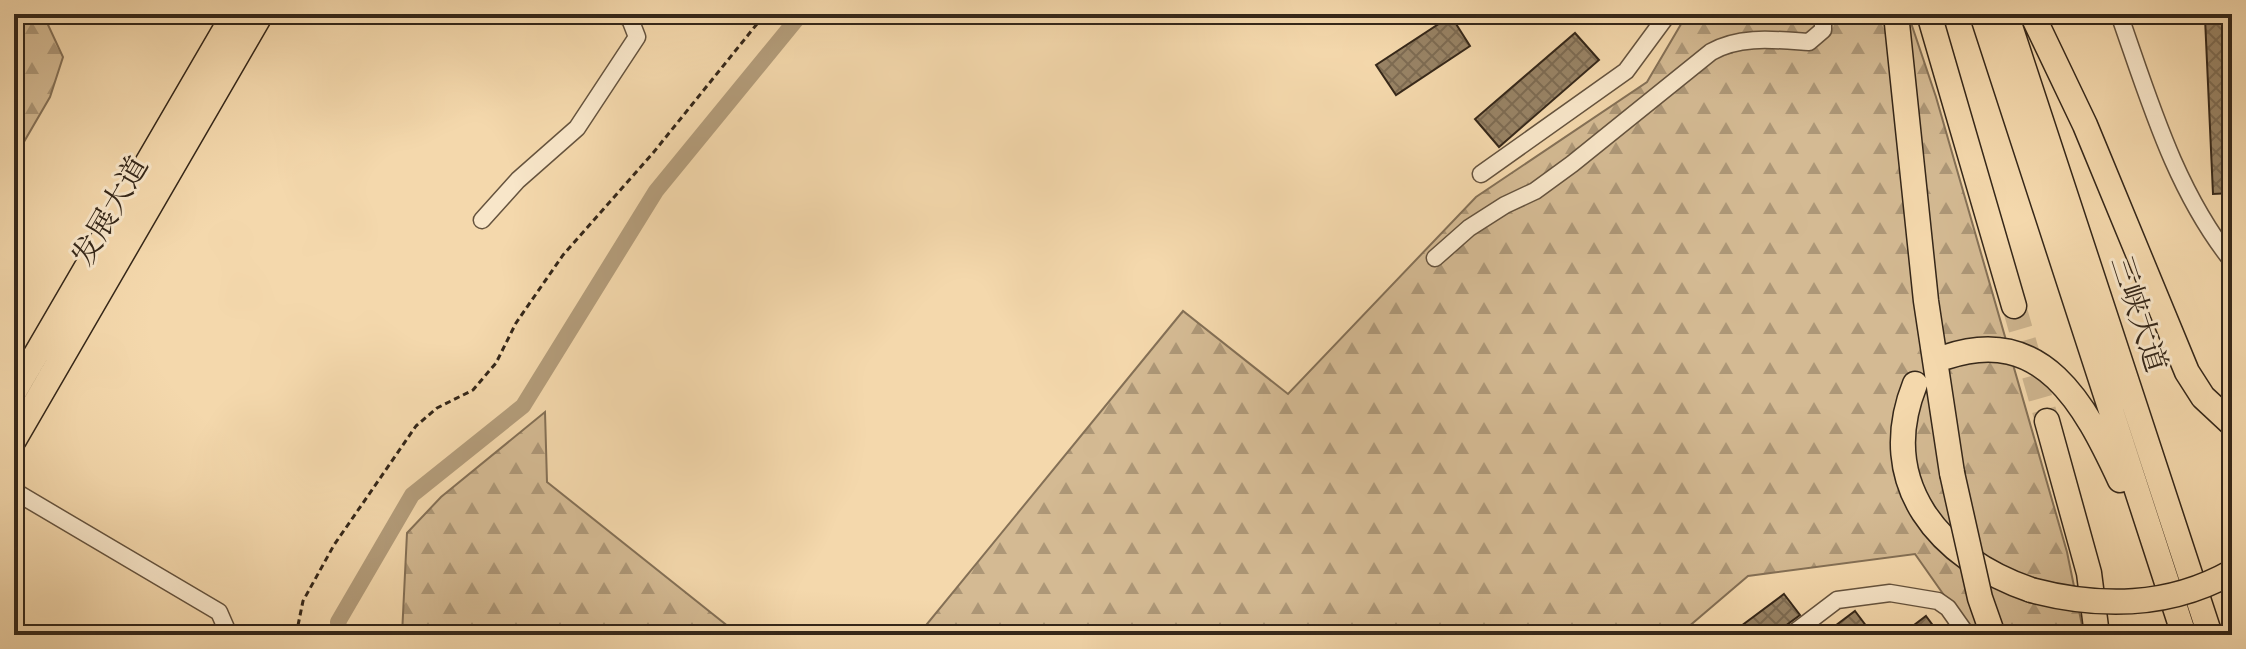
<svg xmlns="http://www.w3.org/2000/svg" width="2246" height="649" viewBox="0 0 2246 649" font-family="'IM FELL Great Primer','Noto Serif SC',serif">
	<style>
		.forest { fill: url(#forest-firs); stroke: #847056; stroke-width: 2 }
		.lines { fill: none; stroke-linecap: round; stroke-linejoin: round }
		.canal { stroke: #b39c7a; stroke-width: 16 }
		.building { fill: url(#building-cross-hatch); stroke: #352719; stroke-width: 2 }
		.highway-tunnel { stroke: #ceb58f; stroke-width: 24; stroke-dasharray: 24 12; stroke-linecap: butt }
		.minor-casing { stroke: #65533e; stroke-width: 19 }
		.highway-casing { stroke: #352719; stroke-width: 27 }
		.path { stroke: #352719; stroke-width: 3; stroke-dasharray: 6 4; stroke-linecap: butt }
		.minor { stroke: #f8e6c9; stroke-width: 16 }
		.highway { stroke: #f4d8ac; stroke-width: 24 }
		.highway-bridge-casing { stroke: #352719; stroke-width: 27; stroke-linecap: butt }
		.highway-bridge { stroke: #f4d8ac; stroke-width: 24 }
		.labels { text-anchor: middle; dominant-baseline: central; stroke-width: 6; stroke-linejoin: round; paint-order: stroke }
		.street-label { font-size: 30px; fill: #352719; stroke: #f8e6c9 }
	</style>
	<defs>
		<pattern id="forest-firs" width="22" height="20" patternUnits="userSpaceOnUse" patternTransform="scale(2)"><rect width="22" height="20" fill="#d4ba93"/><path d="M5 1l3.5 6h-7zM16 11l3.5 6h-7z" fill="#ad9777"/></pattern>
		<pattern id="building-cross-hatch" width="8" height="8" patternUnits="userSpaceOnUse" patternTransform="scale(2)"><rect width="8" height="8" fill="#988365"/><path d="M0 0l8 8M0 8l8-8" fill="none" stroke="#7d6b52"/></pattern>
	</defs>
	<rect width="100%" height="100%" fill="#f4d8ac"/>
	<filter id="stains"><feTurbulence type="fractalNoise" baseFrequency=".0025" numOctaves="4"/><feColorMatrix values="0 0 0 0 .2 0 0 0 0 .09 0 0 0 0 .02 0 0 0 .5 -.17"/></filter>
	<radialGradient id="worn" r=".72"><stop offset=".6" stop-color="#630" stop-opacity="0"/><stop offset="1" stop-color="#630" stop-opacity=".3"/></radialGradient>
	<path class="forest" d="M14 14H43L63 57 50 97 14 159Z
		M1687 14H1908L1936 97 2067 552 2084 635H1972L1915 554 1748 576 1687 628 1691 635H918L1183 311 1288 394 1476 197 1647 82Z
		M545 412 547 482 739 635H402L407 533 441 497Z"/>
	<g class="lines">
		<path class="canal" d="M341 635 338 622 412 495 523 406 656 191 801 14"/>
	</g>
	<path class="building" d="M1451 16 1470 46 1396 95 1376 65Z
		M2232 17V193L2213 194 2205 18Z
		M1575 33 1599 60 1499 147 1475 119Z
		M1784 594 1800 615 1784 627 1780 635H1729Z
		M1855 611 1873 635H1823Z
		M1926 616 1940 635H1901Z"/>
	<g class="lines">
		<path class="highway-tunnel" d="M2014 306 2047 421"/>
		<defs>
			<path id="minor" d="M873 14H874
				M2119 14C2149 99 2175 190 2232 261
				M1481 174 1626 71 1668 14
				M482 220 518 180 577 128 637 37 630 19 621 14
				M1435 258 1469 228 1505 205 1535 191 1572 164 1711 52C1740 35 1777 40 1809 42L1823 30V14
				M14 491 219 612 229 635
				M1791 635 1837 600 1890 593 1938 601 1948 608 1967 635"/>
			<path id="highway" d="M1896 14 1926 301 1952 473
				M1929 14 2014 306
				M1982 14 2184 635
				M2006 14 2210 635
				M2032 14 2085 125 2187 372 2203 397 2232 424
				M1946 357C2043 324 2085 405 2120 480
				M1915 384C1875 484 1940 559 2031 590
				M14 392 234 14
				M2047 421 2089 573 2097 635
				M14 440 261 14"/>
		</defs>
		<use href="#minor" class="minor-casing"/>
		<use href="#highway" class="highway-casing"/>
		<path class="path" d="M296 635 303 601 334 545 416 426 437 408 473 390 496 363 516 323 563 255 653 153 765 14"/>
		<use href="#minor" class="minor"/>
		<use href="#highway" class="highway"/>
		<defs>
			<path id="highway-bridge" d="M1952 473 1980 598 1993 635
				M2031 590C2100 608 2168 608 2232 572"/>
		</defs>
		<use href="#highway-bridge" class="highway-bridge-casing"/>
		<use href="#highway-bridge" class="highway-bridge"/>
	</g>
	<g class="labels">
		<g class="street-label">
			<text transform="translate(110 211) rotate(-60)">发展大道</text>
			<text transform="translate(2139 314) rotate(72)">三峡大道</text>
		</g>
	</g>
	<rect width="2246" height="649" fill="none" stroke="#f4d8ac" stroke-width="48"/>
	<rect x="16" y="16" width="2214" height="617" fill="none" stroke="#352719" stroke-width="4"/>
	<rect x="24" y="24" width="2198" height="601" fill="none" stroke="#352719" stroke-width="2"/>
	<rect width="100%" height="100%" filter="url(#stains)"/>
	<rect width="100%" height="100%" fill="url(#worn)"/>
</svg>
